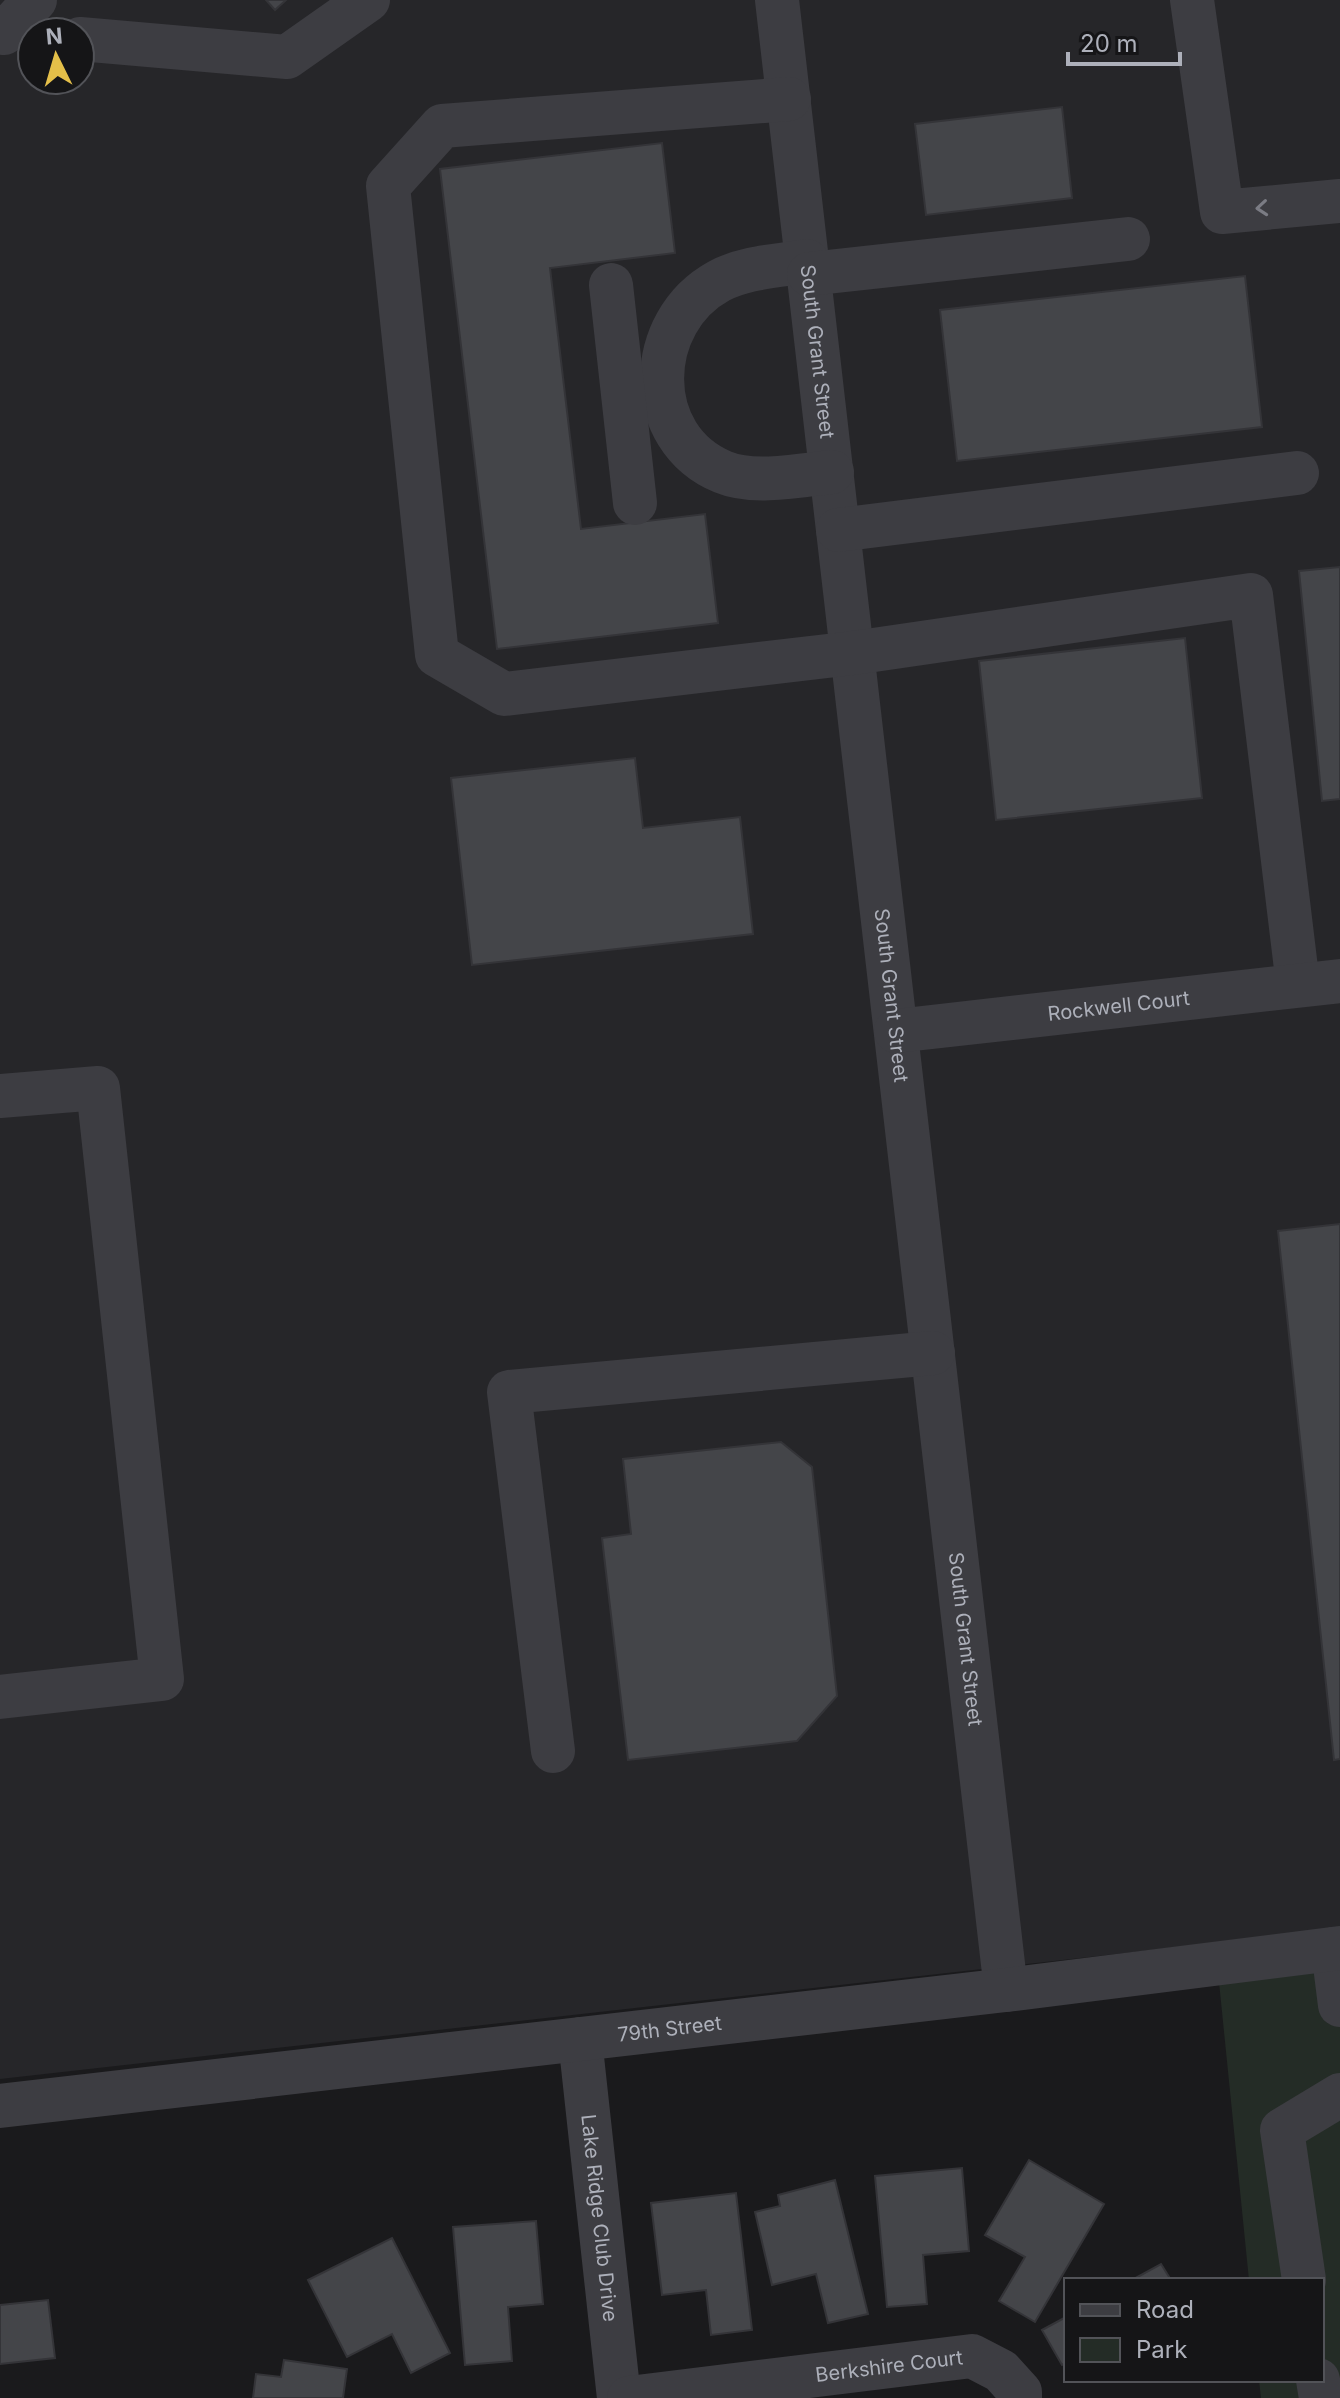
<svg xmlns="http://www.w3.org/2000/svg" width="1340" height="2398" viewBox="0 0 1340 2398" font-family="Inter,sans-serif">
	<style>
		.built { fill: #262629; fill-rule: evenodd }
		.green { fill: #242c26 }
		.building { fill: #444549; stroke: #343438; stroke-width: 2 }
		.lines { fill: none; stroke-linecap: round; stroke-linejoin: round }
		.minor { stroke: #3d3d42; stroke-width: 44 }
		.oneway { stroke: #7b7c84 }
		.labels { text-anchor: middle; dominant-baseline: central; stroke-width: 8; stroke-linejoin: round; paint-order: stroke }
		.street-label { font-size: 20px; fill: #adb0ba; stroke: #151517 }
	</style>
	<rect width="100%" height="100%" fill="#1a1a1c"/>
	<path class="built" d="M0 0H1340V1929L0 2079ZM32 32H80V80H32Z"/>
	<path class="green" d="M1340 1948V2398H1261L1259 2380H1322V2280H1249L1217 1962Z"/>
	<path class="building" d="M266 0H286L275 10Z
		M1062 107 1072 198 926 215 915 124Z
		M662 143 675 253 550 268 581 529 705 514 718 623 497 649 440 169Z
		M1245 276 1262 427 957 461 940 310Z
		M1340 567V799L1322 801 1299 571Z
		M1185 638 1202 798 996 820 979 661Z
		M635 758 643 828 740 817 753 934 472 965 451 778Z
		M1340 1224V1759L1334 1760 1278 1231Z
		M781 1442 812 1467 837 1696 797 1741 628 1760 602 1538 631 1534 623 1459Z
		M1029 2160 1104 2204 1035 2322 999 2301 1025 2257 985 2235Z
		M962 2168 969 2251 923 2255 927 2304 887 2307 875 2176Z
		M835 2180 868 2314 828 2323 816 2274 772 2285 755 2212 780 2206 778 2195Z
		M736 2193 752 2330 711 2335 706 2290 662 2295 651 2203Z
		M536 2221 543 2304 508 2307 512 2361 465 2365 453 2227Z
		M392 2238 450 2353 411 2373 392 2334 347 2357 308 2280Z
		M1161 2264 1171 2280H1132Z
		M48 2300 55 2358 0 2364V2305Z
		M1066 2317V2363L1062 2365 1042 2330Z
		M284 2360 347 2369 343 2398H253L256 2374 281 2377Z"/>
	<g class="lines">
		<g class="minor">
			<path id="s1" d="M777 0 1006 1990"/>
			<path d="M1192 0 1222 212 1340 201"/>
			<path d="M4 33 35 0"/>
			<path d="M80 39 287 57 368 0"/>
			<path d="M789 99 442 126 388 186 437 655 504 694 853 653 1251 595 1298 985"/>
			<path d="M807 261C778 266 745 267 719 281 644 322 641 438 723 472 754 485 799 475 832 472"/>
			<path d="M809 274 1128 239"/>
			<path d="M611 285 635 503"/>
			<path d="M838 530 1297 473"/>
			<path id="s2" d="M896 1031 1340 981"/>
			<path d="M0 1096 98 1088 162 1679 0 1697"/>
			<path d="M553 1751 509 1392 933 1353"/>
			<path d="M1333 1949 1340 2005"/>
			<path id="s3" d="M580 2039 619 2398"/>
			<path id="s4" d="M0 2106 1006 1990 1340 1948"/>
			<path d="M1304 2280 1282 2130 1340 2095"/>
			<path d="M1318 2380 1321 2398"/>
			<path id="s5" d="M629 2398 972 2356 1001 2371 1020 2392V2398"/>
		</g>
	</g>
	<defs><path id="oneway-chevron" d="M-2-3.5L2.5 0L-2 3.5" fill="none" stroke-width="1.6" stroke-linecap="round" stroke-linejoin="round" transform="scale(2)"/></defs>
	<use class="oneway" href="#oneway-chevron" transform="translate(1262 208) rotate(175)"/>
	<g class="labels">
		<g class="street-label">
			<text stroke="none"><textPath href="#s1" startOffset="354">South Grant Street</textPath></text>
			<text stroke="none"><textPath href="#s1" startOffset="1002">South Grant Street</textPath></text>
			<text stroke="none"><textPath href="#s2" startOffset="224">Rockwell Court</textPath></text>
			<text stroke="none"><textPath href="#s1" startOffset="1650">South Grant Street</textPath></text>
			<text stroke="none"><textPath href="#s4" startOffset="674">79th Street</textPath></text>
			<text stroke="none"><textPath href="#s3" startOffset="180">Lake Ridge Club Drive</textPath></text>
			<text stroke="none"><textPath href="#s5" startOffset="262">Berkshire Court</textPath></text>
		</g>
	</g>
	<rect x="1064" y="2278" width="260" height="104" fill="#151517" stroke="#525358" stroke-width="2"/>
	<rect x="1080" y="2304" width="40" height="12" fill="#3d3d42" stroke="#525358" stroke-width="2"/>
	<text x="1136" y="2318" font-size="24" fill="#adb0ba">Road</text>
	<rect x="1080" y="2338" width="40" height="24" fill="#242c26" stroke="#525358" stroke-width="2"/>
	<text x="1136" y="2358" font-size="24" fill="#adb0ba">Park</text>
	<g transform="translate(56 56) rotate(355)"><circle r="38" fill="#151517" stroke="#525358" stroke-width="2"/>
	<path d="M0-6L14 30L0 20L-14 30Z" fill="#e4bf49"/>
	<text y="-12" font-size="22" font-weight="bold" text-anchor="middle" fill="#adb0ba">N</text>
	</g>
	<path d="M1068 52v12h112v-12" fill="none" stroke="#adb0ba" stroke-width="4"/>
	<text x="1080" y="52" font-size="24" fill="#adb0ba" stroke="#151517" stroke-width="6" paint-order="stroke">20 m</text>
</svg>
